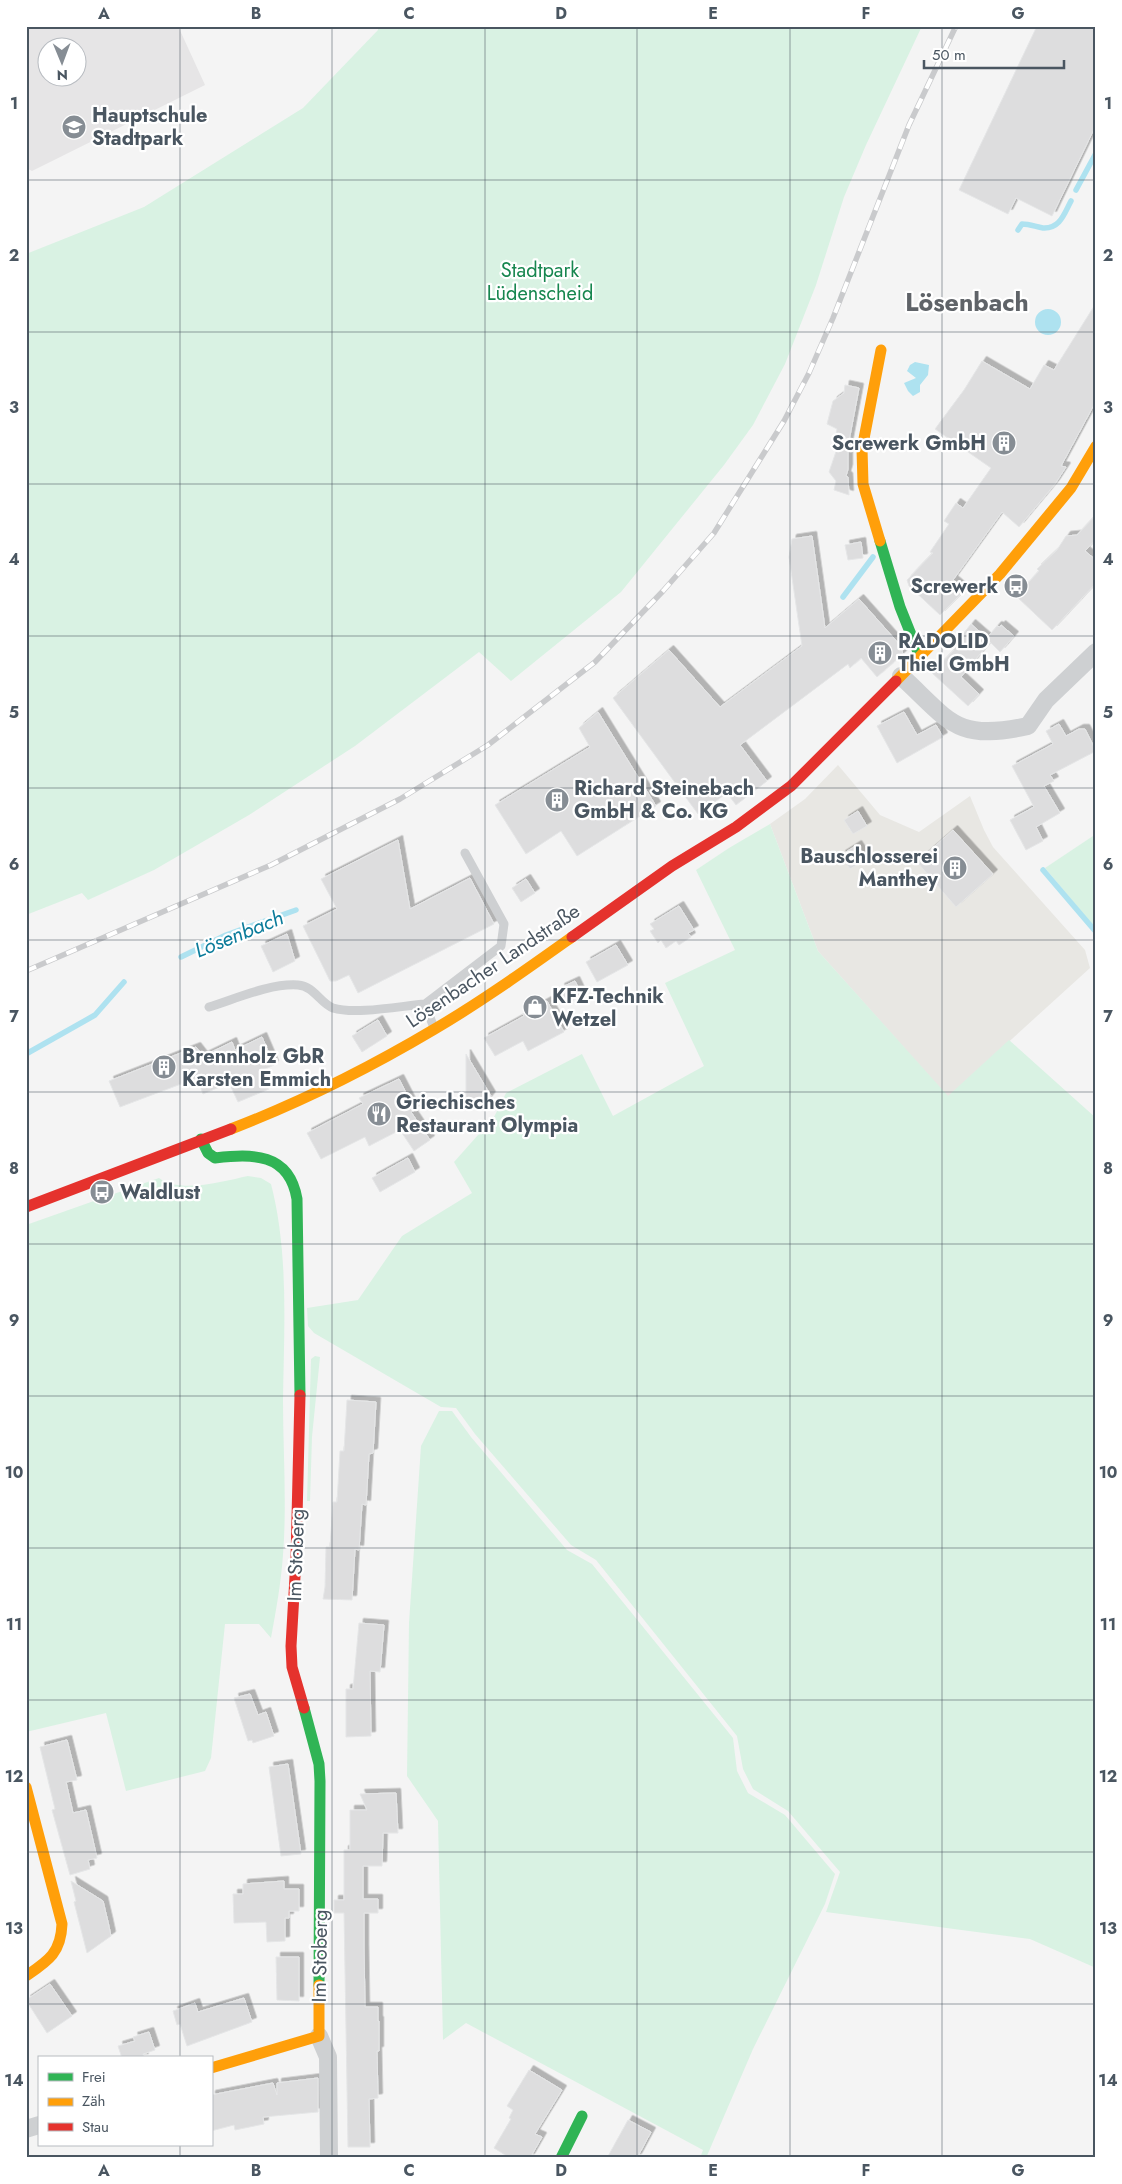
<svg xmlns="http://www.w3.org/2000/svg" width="1122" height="2184" viewBox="0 0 1122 2184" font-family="Jost,sans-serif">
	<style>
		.commercial { fill: #e8e7e3 }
		.education { fill: #e6e5e6; fill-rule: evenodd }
		.green { fill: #d9f2e3 }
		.water { fill: #aee2f0 }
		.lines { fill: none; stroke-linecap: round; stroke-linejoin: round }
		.stream { stroke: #aee2f0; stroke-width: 5.5 }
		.building { fill: #ddddde; stroke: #e5e6e7; filter: url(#shadow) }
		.lane { stroke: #ced0d2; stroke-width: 9 }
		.street { stroke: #ced0d2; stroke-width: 18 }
		.fast { stroke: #30b455; stroke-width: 11 }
		.slow { stroke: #ff9f0a; stroke-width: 11 }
		.jam { stroke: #e5322d; stroke-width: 11 }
		.rail-casing { stroke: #c9cacc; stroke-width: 5.5 }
		.rail { stroke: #fff; stroke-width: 4; stroke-dasharray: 11; stroke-linecap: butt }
		.grid { fill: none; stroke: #4a5661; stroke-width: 1; stroke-opacity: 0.55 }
		.labels { text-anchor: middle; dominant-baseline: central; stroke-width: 4.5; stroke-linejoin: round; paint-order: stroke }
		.poi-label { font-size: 20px; font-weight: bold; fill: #4a5661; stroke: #fff; text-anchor: start }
		.park-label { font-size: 20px; fill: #17864f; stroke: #fff }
		.street-label { font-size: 20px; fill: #4a5661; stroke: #fff }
		.water-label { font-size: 21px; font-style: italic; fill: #0c7c9b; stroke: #fff }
		.district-label { font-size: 25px; font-weight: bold; fill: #5f6368; stroke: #fff }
		.neatline { fill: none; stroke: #4a5661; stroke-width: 2 }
		.grid-label { font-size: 16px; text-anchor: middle; font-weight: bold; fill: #4a5661 }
	</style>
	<defs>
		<filter id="shadow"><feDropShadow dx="4.5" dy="-4.5" stdDeviation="0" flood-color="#0004"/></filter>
	</defs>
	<rect width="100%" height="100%" fill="#f4f4f4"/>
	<path class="commercial" d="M838 765 880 815 919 832 970 796 984 830 993 847 1085 950 1090 968 948 1097 818 951 770 824 805 799Z"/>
	<path class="education" d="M26 26H178L205 85 32 171 26 168ZM48 48H78V78H48Z"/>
	<path class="green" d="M378 26H922L866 145 844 197 816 285 785 364 753 425 724 465 621 592 511 681 479 652 355 746 249 815 154 870 88 900 82 893 26 915V254L144 207 303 108 378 30Z
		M770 824 818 951 948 1096 1009 1040 1096 1118V1968L1030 1939 826 1912 840 1872 788 1811 753 1789 743 1769 737 1736 596 1560 571 1545 475 1434 456 1408 441 1407 314 1333 308 1326 307 1308 358 1300 402 1236 472 1193 454 1162 494 1117 506 1093 582 1054 613 1116 704 1066 665 983 735 950 696 870 729 848Z
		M1096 834V929L1045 868Z
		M248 1176 261 1178 271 1184C289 1253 284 1329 283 1400 283 1451 287 1503 283 1555 281 1583 276 1611 271 1638L259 1624H225L211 1758 205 1771 126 1791 106 1713 26 1732V1225L159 1178C180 1194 224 1181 248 1176Z
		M315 1356 320 1357 312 1437 310 1501H307L311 1359Z
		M439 1411H452L471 1437 567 1550 592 1564 733 1738 737 1771 748 1793 785 1815 835 1874 825 1904 753 2049 706 2158H700L703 2150 466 2023 443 2040 438 1821 407 1776 409 1623 421 1446Z"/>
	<path class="water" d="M1035 322a13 13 0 1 1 26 0a13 13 0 1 1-26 0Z
		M915 362 929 365 928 375 920 385V392L913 396 908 391 904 383 916 378 907 371 910 365Z"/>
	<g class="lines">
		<path class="stream" d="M1076 190 1096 153
			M1018 230 1022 224C1030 224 1036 227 1043 228 1060 229 1064 214 1071 201
			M843 597 873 557
			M1043 870 1096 932
			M181 957 226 935 296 910
			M26 1054 95 1015 124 982"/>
	</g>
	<path class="building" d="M1037 26H1096V125L1052 216 1016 198 1008 214 959 190Z
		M1096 303V401L1061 466 1066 467 1055 484 1019 527 1002 512 953 580 965 590 940 615 909 586 907 580 933 553 930 552 949 524 944 521 956 503 963 508 991 468 935 429 964 390 982 361 1030 389 1044 365 1054 370Z
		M845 385 859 388 848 446V469L846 476 848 477 849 495 834 490 836 481 829 472 841 437 836 435 837 429 827 424 833 401 844 393Z
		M1096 515V539L1085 551 1096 560V583L1052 630 1016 596 1039 571 1037 569 1057 550 1066 536 1077 535Z
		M812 536 825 628 859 599 900 645 903 654 877 677 861 658 850 668 848 664 740 745 767 781 736 805 727 793 698 814 613 698 669 650 720 707 802 646 789 557 792 539Z
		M861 542 863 558 848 560 845 545Z
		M971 624 987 638 997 626 1000 627 1001 625 1014 636 1000 652 990 642 961 677 979 694 968 706 932 673 954 650 952 648Z
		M598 712 656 806 577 856 561 831 526 854 495 805 590 747 579 728Z
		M904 712 917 735 936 725 943 737 897 763 877 726Z
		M1059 724 1066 736 1079 729H1085L1096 751 1050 775 1054 781 1044 786 1060 813 1036 827 1043 841 1026 850 1010 820 1034 807 1012 766 1053 744 1046 731Z
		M858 811 867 826 853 834 844 820Z
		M953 830 993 874 956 907 917 862Z
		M398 840 410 909 470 878 494 924 358 993 349 975 336 981H330L303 926 337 909 321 879Z
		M857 845 866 859 850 869 841 855Z
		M526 879 535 893 521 902 512 888Z
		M679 906 694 930 688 933 691 937 679 945 676 941 666 948 661 940 658 943 650 931 654 929 650 924Z
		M287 934 295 961 273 972 261 946Z
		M616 945 628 965 597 982 586 962Z
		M575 981 582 996 567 1003 560 988Z
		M547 1001 564 1032 528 1051 523 1041 495 1056 484 1038 524 1016 523 1014Z
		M378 1020 387 1036 362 1052 352 1036Z
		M262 1037 274 1065 261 1071 269 1089 238 1102 229 1083 203 1094 197 1078 120 1107 109 1081 196 1047 203 1056 232 1042 235 1050Z
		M466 1054 491 1096 482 1107 477 1100 466 1106Z
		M399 1079 415 1110 411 1112 430 1140 414 1151 400 1130 369 1146 365 1137 321 1159 307 1133 363 1104 359 1098Z
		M408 1158 415 1172 380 1192 372 1178Z
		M347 1400 376 1402 373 1453 369 1454 366 1505 362 1504 359 1550 355 1549 352 1600 323 1599 325 1587 326 1547H330L333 1502H337L340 1451H344Z
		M359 1623 384 1625 380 1672 370 1671 371 1736 346 1737V1689H353Z
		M250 1694 258 1715 266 1712 274 1736 253 1743 252 1740 248 1741 234 1698Z
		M67 1740 77 1780 66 1782 73 1813 86 1810 97 1858 88 1860 90 1869 70 1875 52 1810 55 1809 40 1747Z
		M288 1764 301 1854 281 1856 269 1767Z
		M396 1793 398 1833H383L382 1866H363V1899H378V1913H364V1949L365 2007H378V2021H379V2051H377L378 2098 369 2099 370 2147H348L344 1913H334V1900H344V1850H350V1810H367L360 1794Z
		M71 1881 103 1901 108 1922 111 1936 87 1953 74 1902 76 1901Z
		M284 1881V1889H299V1911H289V1918H285V1941L267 1942 266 1922 234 1923 233 1894H243V1884Z
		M276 1957H299V2001L277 2000Z
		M50 1984 72 2016 47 2033 26 2000Z
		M244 1998 252 2022 187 2046 180 2024 177 2025 173 2011 195 2003 198 2012Z
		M149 2032 155 2050 143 2054 144 2058H122L118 2046 135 2041 133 2037Z
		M529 2070 562 2090 535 2134 542 2137 530 2158H510L494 2148 511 2119 509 2118 513 2110 507 2106Z
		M318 2078V2112L263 2117 264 2124 235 2130 234 2125 211 2131V2095L273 2083 277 2095V2083Z
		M628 2120 651 2132 637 2158H607Z"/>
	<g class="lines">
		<path class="lane" d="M209 1007C235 999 271 983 298 985 314 986 320 1003 333 1008 355 1015 401 1006 425 1004
			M434 1028 425 1004 501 946 504 924 465 853"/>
		<path class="street" d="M901 676C950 721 955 742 1028 726L1046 700 1096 652
			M319 2036 328 2057 329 2158
			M26 2129 39 2125"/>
		<path class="fast" d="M880 541 900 607 920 657
			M201 1139 208 1153 215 1158C252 1154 289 1152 297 1199L300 1395
			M304 1708 319 1764 320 1781 319 1985
			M561 2158 582 2116"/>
		<path class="slow" d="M880 541 863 484 862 449 881 350
			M896 681 1000 574 1071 488 1096 446
			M231 1129C301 1102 369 1068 433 1030 481 1002 527 969 572 937
			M26 1787 62 1924C61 1953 48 1961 26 1976
			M211 2068 319 2036V1985"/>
		<path class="jam" d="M572 937 672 866 736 827 791 786 896 681
			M26 1207 231 1129
			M300 1395 296 1559 291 1646 292 1667 304 1708"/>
		<defs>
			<path id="rail" d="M26 971 271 865 400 799 488 745 595 662 663 591 714 533 784 421 809 373 833 318 909 125 956 26"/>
		</defs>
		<use href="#rail" class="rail-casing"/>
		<use href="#rail" class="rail"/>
	</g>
	<path class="grid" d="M180 26V2058M332 26V2158M485 26V2158M637 26V2158M790 26V2158M942 26V2158M26 180H1096M26 332H1096M26 484H1096M26 636H1096M26 788H1096M26 940H1096M26 1092H1096M26 1244H1096M26 1396H1096M26 1548H1096M26 1700H1096M26 1852H1096M26 2004H1096M180 2145V2158"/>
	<defs>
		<symbol id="school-disc" viewBox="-11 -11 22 22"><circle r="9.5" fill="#868d94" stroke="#fff"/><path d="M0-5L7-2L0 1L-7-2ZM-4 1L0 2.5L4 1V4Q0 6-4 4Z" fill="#fff"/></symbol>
		<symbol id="building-disc" viewBox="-11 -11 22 22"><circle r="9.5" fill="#868d94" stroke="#fff"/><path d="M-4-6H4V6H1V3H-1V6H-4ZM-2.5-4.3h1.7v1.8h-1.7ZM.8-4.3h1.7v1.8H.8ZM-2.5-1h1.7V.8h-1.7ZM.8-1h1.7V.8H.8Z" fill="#fff"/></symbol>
		<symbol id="bus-disc" viewBox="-11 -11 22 22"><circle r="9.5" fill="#868d94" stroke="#fff"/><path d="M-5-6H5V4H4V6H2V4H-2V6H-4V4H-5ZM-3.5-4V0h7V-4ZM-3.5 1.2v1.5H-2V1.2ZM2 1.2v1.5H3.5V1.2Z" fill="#fff"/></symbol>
		<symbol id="shop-disc" viewBox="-11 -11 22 22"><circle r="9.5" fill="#868d94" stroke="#fff"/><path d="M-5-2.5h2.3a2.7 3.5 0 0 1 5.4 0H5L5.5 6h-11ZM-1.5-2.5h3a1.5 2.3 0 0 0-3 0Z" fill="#fff"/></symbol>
		<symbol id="restaurant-disc" viewBox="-11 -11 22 22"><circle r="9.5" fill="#868d94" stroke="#fff"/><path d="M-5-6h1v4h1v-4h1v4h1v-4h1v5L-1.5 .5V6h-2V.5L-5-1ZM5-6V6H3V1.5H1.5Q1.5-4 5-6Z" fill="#fff"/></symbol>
	</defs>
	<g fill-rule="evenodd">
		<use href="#school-disc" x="60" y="113" width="28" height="28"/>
		<use href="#building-disc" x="990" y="429" width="28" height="28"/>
		<use href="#bus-disc" x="1002" y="572" width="28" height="28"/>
		<use href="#building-disc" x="866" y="639" width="28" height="28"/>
		<use href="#building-disc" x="543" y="786" width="28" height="28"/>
		<use href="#building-disc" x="941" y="854" width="28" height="28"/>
		<use href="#shop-disc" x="521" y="993" width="28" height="28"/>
		<use href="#building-disc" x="150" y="1053" width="28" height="28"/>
		<use href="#restaurant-disc" x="365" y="1100" width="28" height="28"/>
		<use href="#bus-disc" x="88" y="1178" width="28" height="28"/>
	</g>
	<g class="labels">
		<g class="poi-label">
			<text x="92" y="115">Hauptschule<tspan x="92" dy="23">Stadtpark</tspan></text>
			<text x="986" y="443" text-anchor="end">Screwerk GmbH</text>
			<text x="998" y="586" text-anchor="end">Screwerk</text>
			<text x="898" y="641">RADOLID<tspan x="898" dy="23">Thiel GmbH</tspan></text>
			<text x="574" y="788">Richard Steinebach<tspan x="574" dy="23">GmbH &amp; Co. KG</tspan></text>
			<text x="938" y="856" text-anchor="end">Bauschlosserei<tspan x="938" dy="23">Manthey</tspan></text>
			<text x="552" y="996">KFZ-Technik<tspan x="552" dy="23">Wetzel</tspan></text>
			<text x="182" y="1056">Brennholz GbR<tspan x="182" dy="23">Karsten Emmich</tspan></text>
			<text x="396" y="1102">Griechisches<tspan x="396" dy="23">Restaurant Olympia</tspan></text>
			<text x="120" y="1192">Waldlust</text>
		</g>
		<g class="park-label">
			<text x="540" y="270">Stadtpark<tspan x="540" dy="23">Lüdenscheid</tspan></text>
		</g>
		<g class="street-label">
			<text transform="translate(493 966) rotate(-34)">Lösenbacher Landstraße</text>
			<text transform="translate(296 1555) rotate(-88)">Im Stoberg</text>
			<text transform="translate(320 1956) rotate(-89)">Im Stoberg</text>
		</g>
		<g class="water-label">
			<text transform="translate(239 934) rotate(-22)">Lösenbach</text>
		</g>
		<g class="district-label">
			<text x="967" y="302">Lösenbach</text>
		</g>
	</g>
	<rect width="1122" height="2184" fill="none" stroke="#ffffff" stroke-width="55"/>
	<rect x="38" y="2056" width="175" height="90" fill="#ffffff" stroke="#b7bbc0"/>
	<rect x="48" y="2073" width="25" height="8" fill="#30b455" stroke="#b7bbc0"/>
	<text x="82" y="2082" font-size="15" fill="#4a5661">Frei</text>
	<rect x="48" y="2098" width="25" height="8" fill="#ff9f0a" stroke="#b7bbc0"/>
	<text x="82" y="2106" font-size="15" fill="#4a5661">Zäh</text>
	<rect x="48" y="2123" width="25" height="8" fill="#e5322d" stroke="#b7bbc0"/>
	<text x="82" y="2132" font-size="15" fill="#4a5661">Stau</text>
	<g transform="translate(62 62) rotate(179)"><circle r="24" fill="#ffffff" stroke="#b7bbc0"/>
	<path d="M0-4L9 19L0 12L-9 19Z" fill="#868d94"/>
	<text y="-8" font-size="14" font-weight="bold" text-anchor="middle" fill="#4a5661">N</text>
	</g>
	<path d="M924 60v8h140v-8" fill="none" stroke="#4a5661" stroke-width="2.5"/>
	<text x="932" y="60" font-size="15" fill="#4a5661" stroke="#ffffff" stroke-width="4" paint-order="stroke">50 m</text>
	<rect x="28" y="28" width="1066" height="2128" class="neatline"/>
	<g class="grid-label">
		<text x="104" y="19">A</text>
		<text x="256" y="19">B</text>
		<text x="409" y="19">C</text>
		<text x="561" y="19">D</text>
		<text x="713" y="19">E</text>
		<text x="866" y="19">F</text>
		<text x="1018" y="19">G</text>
		<text x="14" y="109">1</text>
		<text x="1108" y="109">1</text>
		<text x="14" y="261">2</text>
		<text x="1108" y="261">2</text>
		<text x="14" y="413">3</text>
		<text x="1108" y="413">3</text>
		<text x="14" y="565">4</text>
		<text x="1108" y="565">4</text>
		<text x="14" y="718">5</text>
		<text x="1108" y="718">5</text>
		<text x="14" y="870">6</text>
		<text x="1108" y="870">6</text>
		<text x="14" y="1022">7</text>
		<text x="1108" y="1022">7</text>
		<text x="14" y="1174">8</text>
		<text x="1108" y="1174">8</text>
		<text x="14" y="1326">9</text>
		<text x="1108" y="1326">9</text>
		<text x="14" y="1478">10</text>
		<text x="1108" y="1478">10</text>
		<text x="14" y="1630">11</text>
		<text x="1108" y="1630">11</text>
		<text x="14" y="1782">12</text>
		<text x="1108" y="1782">12</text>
		<text x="14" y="1934">13</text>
		<text x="1108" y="1934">13</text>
		<text x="14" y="2086">14</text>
		<text x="1108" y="2086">14</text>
		<text x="104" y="2176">A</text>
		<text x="256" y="2176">B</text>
		<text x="409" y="2176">C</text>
		<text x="561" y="2176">D</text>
		<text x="713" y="2176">E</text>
		<text x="866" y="2176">F</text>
		<text x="1018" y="2176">G</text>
	</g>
</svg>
